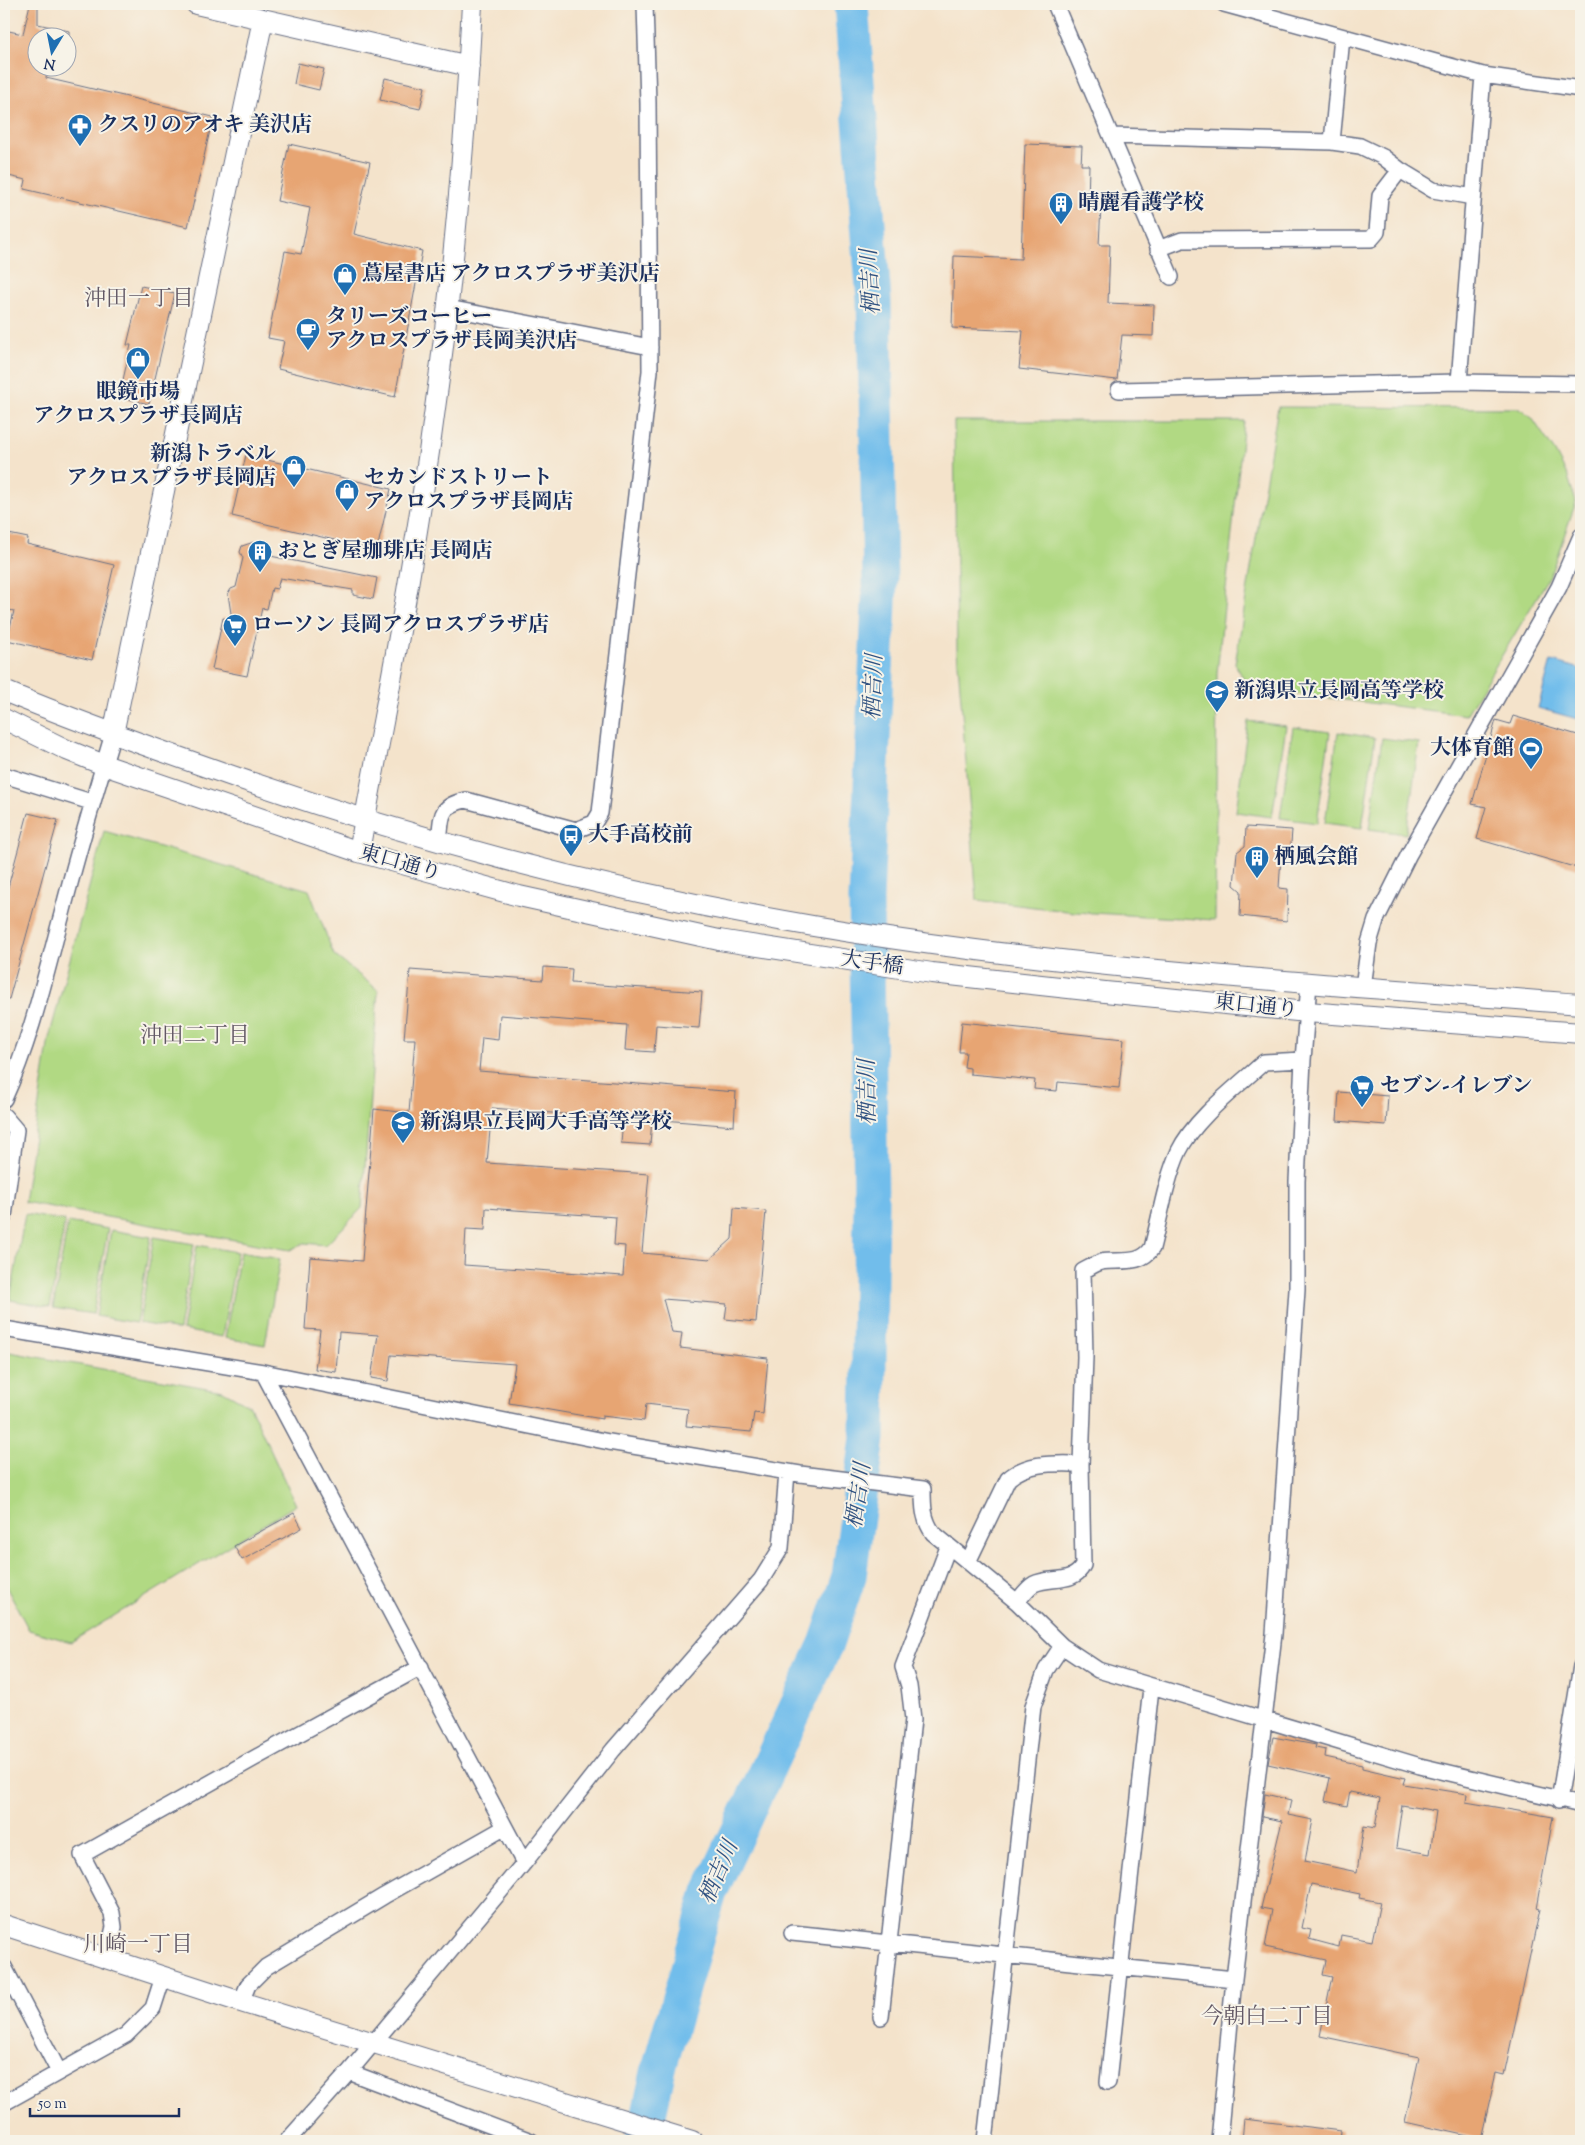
<svg xmlns="http://www.w3.org/2000/svg" width="1585" height="2145" viewBox="0 0 1585 2145" font-family="'Sorts Mill Goudy','Noto Serif JP',serif">
	<style>
		.green { fill: #b1d983; stroke: #668470 }
		.water { fill: #71bdeb; stroke: #4676a4 }
		.lines { fill: none; stroke-linecap: round; stroke-linejoin: round }
		.river { stroke: #71bdeb; stroke-width: 35 }
		.building { fill: #e7a573; fill-rule: evenodd }
		.minor-casing { stroke: #676e84; stroke-width: 18 }
		.tertiary-casing { stroke: #676e84; stroke-width: 22 }
		.minor { stroke: #fff; stroke-width: 15 }
		.tertiary { stroke: #fff; stroke-width: 20 }
		.labels { text-anchor: middle; dominant-baseline: central; stroke-width: 4; stroke-linejoin: round; paint-order: stroke }
		.poi-label { font-size: 21px; font-weight: bold; fill: #1b2f5e; stroke: #f7f3e8; text-anchor: start }
		.street-label { font-size: 21px; fill: #1b2f5e; stroke: #f7f3e8 }
		.water-label { font-size: 22px; font-style: italic; fill: #305281; stroke: #f7f3e8 }
		.neighbourhood-label { font-size: 22px; fill: #625865; stroke: #f7f3e8 }
	</style>
	<rect width="100%" height="100%" fill="#f7f3e8"/>
	<filter id="ink" filterUnits="userSpaceOnUse"><feTurbulence type="fractalNoise" baseFrequency=".02" numOctaves="2"/><feDisplacementMap in="SourceGraphic" scale="10" xChannelSelector="R" yChannelSelector="G"/><feConvolveMatrix kernelMatrix="1 2 1 2 8 2 1 2 1" color-interpolation-filters="sRGB"/></filter>
	<filter id="wash" filterUnits="userSpaceOnUse"><feTurbulence type="fractalNoise" baseFrequency=".0096" numOctaves="4" result="noise"/><feDisplacementMap in="SourceGraphic" scale="20" xChannelSelector="R" yChannelSelector="G"/><feGaussianBlur stdDeviation="1.12" result="paint"/><feColorMatrix in="noise" values="0 0 0 0 0 0 0 0 0 0 0 0 0 0 0 0 0 1.4 0 .05"/><feComposite in="paint" operator="in"/></filter>
	<g filter="url(#wash)">
		<rect width="100%" height="100%" fill="#f4e3cb"/>
		<path class="green" d="M1278 407 1520 408 1532 418 1555 452 1568 477 1576 502 1550 576 1466 715 1249 688 1235 664Z
			M954 421H1244L1217 673 1215 920 1075 912 977 900 957 650Z
			M1248 721 1286 726 1272 817 1236 812Z
			M1293 727 1330 732 1317 823 1280 818Z
			M1338 732 1375 738 1362 828 1325 823Z
			M1382 738 1419 743 1406 834 1369 829Z
			M104 831 309 890 334 955 378 990 362 1208 326 1245 304 1243 290 1250 24 1202 49 1038Z
			M25 1214 65 1221 50 1307 10 1300Z
			M68 1222 108 1229 93 1314 53 1308Z
			M111 1230 151 1237 136 1323 96 1316Z
			M154 1237 194 1244 179 1330 139 1323Z
			M197 1245 237 1252 222 1337 182 1330Z
			M240 1252 280 1259 265 1345 225 1338Z
			M4 1351 223 1391 250 1406 296 1505 71 1642 29 1630 4 1583Z"/>
		<path class="water" d="M1551 661 1581 669V720L1538 708Z"/>
		<g class="lines">
			<path class="river" d="M643 2141 659 2068 710 1892 826 1644 849 1576 868 1438 871 1200 866 900 880 580 874 300 851 4"/>
		</g>
		<g id="blocks">
			<path class="building" d="M30 4H38V24L69 31V38H38V68H48L46 78 213 117 188 227 24 189 26 180 4 175V30L23 34Z
				M298 63 324 69 319 90 294 84Z
				M385 78 425 87 420 109 380 100Z
				M289 144 370 162 354 234 422 251 395 397 278 369 284 341 268 338 285 251 301 254 310 208 277 201Z
				M1025 144 1082 146 1081 165H1089L1088 204 1101 205 1099 245H1110L1108 303 1154 305 1153 336 1122 335 1117 380 1019 369 1023 331 952 328 954 256 1021 259Z
				M141 286 175 293 149 404 119 397 131 345H127Z
				M246 455 391 489 377 550 232 516Z
				M4 533 28 538 27 544 114 565 92 660 7 640 14 611 4 609Z
				M254 542 256 553 377 578 373 599 353 595V590L280 578 277 589 272 588 267 609 262 608 247 676 212 669 223 618 232 620 228 594 231 589 236 587 243 558 240 552 242 546Z
				M1513 716 1581 736V869L1477 839 1486 807 1472 804 1496 720 1510 724Z
				M28 813 58 820 9 999 4 998V902Z
				M1246 827 1292 830 1290 857 1281 856 1279 888 1288 889 1287 921 1240 916 1241 891 1234 885 1237 852 1245 846Z
				M544 967 572 969 571 983 702 992 699 1028 656 1025 654 1052 625 1050 627 1025 500 1015 498 1040 482 1038 479 1071 736 1092 734 1126 652 1119 650 1145 621 1143 623 1119 492 1108 487 1163 649 1174 642 1253 710 1259 732 1239 734 1208 766 1211 756 1322 725 1319 727 1304 663 1299 672 1332 682 1333 680 1348 768 1358 763 1414 754 1413 751 1432 686 1426 688 1409 646 1404 644 1421 602 1416V1419L509 1403 515 1364 391 1355 388 1381 371 1378 378 1335 339 1332 336 1372 315 1369 320 1330 305 1329 310 1257 362 1261 374 1109 409 1113 415 1039H404L410 970 543 980ZM486 1208 616 1217 614 1245 625 1246 623 1276 464 1265 466 1229 485 1230Z
				M962 1022 1124 1039 1119 1088 1058 1082 1057 1091 1034 1089 1035 1080 970 1074V1068L964 1067 966 1052H959Z
				M1339 1092 1388 1096 1386 1125 1337 1121Z
				M294 1513 302 1528 242 1560 234 1546Z
				M1273 1737 1316 1745 1315 1748 1326 1750 1325 1757 1362 1765V1768L1405 1778 1403 1784 1467 1794 1466 1802 1553 1817 1537 1908 1540 1909 1504 2075 1496 2073 1481 2139 1405 2122 1419 2057 1320 2036 1332 1977 1323 1975 1326 1960 1265 1947 1272 1910 1261 1908 1282 1821 1262 1817 1265 1794 1291 1800 1288 1815 1313 1820 1305 1861 1357 1872 1364 1826 1375 1828 1380 1798 1350 1792 1347 1806 1325 1801 1330 1778 1268 1764ZM1402 1805 1436 1811 1430 1854 1396 1848ZM1311 1884 1360 1894 1359 1898 1380 1902 1372 1941 1341 1935 1339 1947 1309 1939 1311 1930 1302 1928Z
				M1244 2119 1341 2131 1340 2141H1242Z"/>
		</g>
	</g>
	<g filter="url(#ink)">
		<use href="#blocks" fill-opacity="0" stroke="#676e84" stroke-width="1"/>
		<g class="lines">
			<defs>
				<path id="minor" d="M1055 4 1171 277
					M1224 4 1483 75 1581 89
					M1111 136 1332 142 1360 146 1383 157 1400 170 1433 190 1473 197
					M1332 142 1342 37
					M1158 249 1182 240 1371 239 1377 232 1380 196 1400 170
					M448 308 650 347
					M1459 382 1483 75
					M1119 390 1459 382 1581 384
					M4 775 91 802
					M439 842C442 817 438 806 466 800L576 830 594 823 600 813 650 371 648 103 645 4
					M1363 987 1369 943 1376 920 1409 854 1559 587 1581 536
					M4 1099C31 1040 45 977 62 914 77 854 95 794 113 734
					M4 1116 16 1130 4 1216
					M4 1329 263 1372 609 1442 800 1474 923 1489C923 1506 923 1519 933 1533L1017 1602 1062 1646 1098 1670 1420 1766 1581 1804
					M263 1372 524 1863
					M968 1562 1008 1479C1028 1461 1056 1464 1081 1464
					M1017 1602C1022 1596 1027 1588 1034 1584 1050 1576 1074 1585 1083 1565L1081 1464 1085 1357 1083 1271C1089 1268 1095 1264 1101 1262 1120 1259 1140 1266 1152 1248 1160 1217 1166 1179 1179 1151 1195 1118 1237 1087 1264 1062L1303 1060
					M1559 1801 1581 1666
					M792 1933 1234 1979
					M106 1959 114 1927 112 1913 82 1855 253 1759 421 1667
					M4 1967 59 2072
					M241 2002 248 1985 266 1967 384 1896 504 1828
					M881 2017 913 1719 909 1686 903 1667 948 1547
					M349 2072 531 2141
					M1108 2082 1151 1688
					M4 2103 126 2035 153 2008 163 1977
					M287 2141 349 2072 524 1863 613 1750 761 1580 781 1548 787 1472
					M985 2141 1033 1706 1046 1670 1062 1646
					M1219 2141 1234 1979 1274 1634 1297 1290V1181L1303 1060 1309 983"/>
				<path id="tertiary" d="M196 4 469 66
					M4 691C69 718 135 742 201 765 400 836 605 891 813 926 1067 969 1325 984 1581 1004
					M4 719 67 750 104 765 359 852 519 896 719 940 932 973 1105 992 1307 1012 1581 1033
					M113 734 263 19
					M359 852C375 759 395 666 410 573 442 385 463 194 472 4
					M4 1925 241 2002 692 2141"/>
			</defs>
			<use href="#minor" class="minor-casing"/>
			<use href="#tertiary" class="tertiary-casing"/>
			<use href="#minor" class="minor"/>
			<use href="#tertiary" class="tertiary"/>
		</g>
	</g>
	<defs>
		<symbol id="pharmacy-pin" viewBox="-11 -11 22 30"><path d="M0 17L-7.5 6A9.5 9.5 0 1 1 7.5 6Z" fill="#1f6fb2" stroke="#f7f3e8"/><path d="M-2-6h4v4h4v4h-4v4h-4v-4h-4v-4h4Z" fill="#fff"/></symbol>
		<symbol id="building-pin" viewBox="-11 -11 22 30"><path d="M0 17L-7.5 6A9.5 9.5 0 1 1 7.5 6Z" fill="#1f6fb2" stroke="#f7f3e8"/><path d="M-4-6H4V6H1V3H-1V6H-4ZM-2.5-4.3h1.7v1.8h-1.7ZM.8-4.3h1.7v1.8H.8ZM-2.5-1h1.7V.8h-1.7ZM.8-1h1.7V.8H.8Z" fill="#fff"/></symbol>
		<symbol id="shop-pin" viewBox="-11 -11 22 30"><path d="M0 17L-7.5 6A9.5 9.5 0 1 1 7.5 6Z" fill="#1f6fb2" stroke="#f7f3e8"/><path d="M-5-2.5h2.3a2.7 3.5 0 0 1 5.4 0H5L5.5 6h-11ZM-1.5-2.5h3a1.5 2.3 0 0 0-3 0Z" fill="#fff"/></symbol>
		<symbol id="cafe-pin" viewBox="-11 -11 22 30"><path d="M0 17L-7.5 6A9.5 9.5 0 1 1 7.5 6Z" fill="#1f6fb2" stroke="#f7f3e8"/><path d="M-5.5-4.5H6V0H3Q3 3.5 0 3.5H-2.5Q-5.5 3.5-5.5 0ZM3-3.2v2h1.7v-2ZM-6 4.5H4V6H-6Z" fill="#fff"/></symbol>
		<symbol id="supermarket-pin" viewBox="-11 -11 22 30"><path d="M0 17L-7.5 6A9.5 9.5 0 1 1 7.5 6Z" fill="#1f6fb2" stroke="#f7f3e8"/><path d="M-6-5.5h2.5l.6 2H6L4.5 2H-2.5L-4.4-4H-6ZM-1.5 3.2a1.3 1.3 0 1 0 .1 0ZM3 3.2a1.3 1.3 0 1 0 .1 0Z" fill="#fff"/></symbol>
		<symbol id="school-pin" viewBox="-11 -11 22 30"><path d="M0 17L-7.5 6A9.5 9.5 0 1 1 7.5 6Z" fill="#1f6fb2" stroke="#f7f3e8"/><path d="M0-5L7-2L0 1L-7-2ZM-4 1L0 2.5L4 1V4Q0 6-4 4Z" fill="#fff"/></symbol>
		<symbol id="stadium-pin" viewBox="-11 -11 22 30"><path d="M0 17L-7.5 6A9.5 9.5 0 1 1 7.5 6Z" fill="#1f6fb2" stroke="#f7f3e8"/><path d="M0-5a6.5 5 0 1 0 0 10a6.5 5 0 1 0 0-10ZM-3.5-1.8h7v3.6h-7Z" fill="#fff"/></symbol>
		<symbol id="bus-pin" viewBox="-11 -11 22 30"><path d="M0 17L-7.5 6A9.5 9.5 0 1 1 7.5 6Z" fill="#1f6fb2" stroke="#f7f3e8"/><path d="M-5-6H5V4H4V6H2V4H-2V6H-4V4H-5ZM-3.5-4V0h7V-4ZM-3.5 1.2v1.5H-2V1.2ZM2 1.2v1.5H3.5V1.2Z" fill="#fff"/></symbol>
	</defs>
	<g fill-rule="evenodd">
		<use href="#pharmacy-pin" x="66" y="112" width="28" height="38"/>
		<use href="#building-pin" x="1047" y="190" width="28" height="38"/>
		<use href="#shop-pin" x="331" y="261" width="28" height="38"/>
		<use href="#cafe-pin" x="294" y="316" width="28" height="38"/>
		<use href="#shop-pin" x="124" y="345" width="28" height="38"/>
		<use href="#shop-pin" x="280" y="453" width="28" height="38"/>
		<use href="#shop-pin" x="333" y="477" width="28" height="38"/>
		<use href="#building-pin" x="246" y="538" width="28" height="38"/>
		<use href="#supermarket-pin" x="221" y="612" width="28" height="38"/>
		<use href="#school-pin" x="1203" y="678" width="28" height="38"/>
		<use href="#stadium-pin" x="1517" y="735" width="28" height="38"/>
		<use href="#bus-pin" x="557" y="822" width="28" height="38"/>
		<use href="#building-pin" x="1243" y="844" width="28" height="38"/>
		<use href="#supermarket-pin" x="1348" y="1073" width="28" height="38"/>
		<use href="#school-pin" x="389" y="1109" width="28" height="38"/>
	</g>
	<g class="labels">
		<g class="poi-label">
			<text x="98" y="126">クスリのアオキ 美沢店</text>
			<text x="1078" y="204">晴麗看護学校</text>
			<text x="362" y="275">蔦屋書店 アクロスプラザ美沢店</text>
			<text x="326" y="318">タリーズコーヒー<tspan x="326" dy="24">アクロスプラザ長岡美沢店</tspan></text>
			<text x="138" y="393" text-anchor="middle">眼鏡市場<tspan x="138" dy="24">アクロスプラザ長岡店</tspan></text>
			<text x="276" y="455" text-anchor="end">新潟トラベル<tspan x="276" dy="24">アクロスプラザ長岡店</tspan></text>
			<text x="364" y="479">セカンドストリート<tspan x="364" dy="24">アクロスプラザ長岡店</tspan></text>
			<text x="278" y="552">おとぎ屋珈琲店 長岡店</text>
			<text x="252" y="626">ローソン 長岡アクロスプラザ店</text>
			<text x="1234" y="692">新潟県立長岡高等学校</text>
			<text x="1514" y="749" text-anchor="end">大体育館</text>
			<text x="588" y="836">大手高校前</text>
			<text x="1274" y="858">栖風会館</text>
			<text x="1380" y="1087">セブン-イレブン</text>
			<text x="420" y="1123">新潟県立長岡大手高等学校</text>
		</g>
		<g class="street-label">
			<text transform="translate(400 864) rotate(16)">東口通り</text>
			<text transform="translate(872 964) rotate(8)">大手橋</text>
			<text transform="translate(1256 1007) rotate(6)">東口通り</text>
		</g>
		<g class="water-label">
			<text transform="translate(872 282) rotate(-93)">栖吉川</text>
			<text transform="translate(875 687) rotate(-88)">栖吉川</text>
			<text transform="translate(869 1092) rotate(-91)">栖吉川</text>
			<text transform="translate(860 1496) rotate(-82)">栖吉川</text>
			<text transform="translate(720 1873) rotate(-67)">栖吉川</text>
		</g>
		<g class="neighbourhood-label">
			<text x="139" y="300">沖田一丁目</text>
			<text x="195" y="1037">沖田二丁目</text>
			<text x="138" y="1946">川崎一丁目</text>
			<text x="1267" y="2018">今朝白二丁目</text>
		</g>
	</g>
	<rect width="1585" height="2145" fill="none" stroke="#f7f3e8" stroke-width="20"/>
	<g transform="translate(52 52) rotate(190)"><circle r="24" fill="#f7f3e8" stroke="#9fa5b1"/>
	<path d="M0-4L9 19L0 12L-9 19Z" fill="#1f6fb2"/>
	<text y="-8" font-size="14" font-weight="bold" text-anchor="middle" fill="#1b2f5e">N</text>
	</g>
	<path d="M30 2108v8h149v-8" fill="none" stroke="#1b2f5e" stroke-width="2.5"/>
	<text x="38" y="2108" font-size="15" fill="#1b2f5e" stroke="#f7f3e8" stroke-width="4" paint-order="stroke">50 m</text>
</svg>
